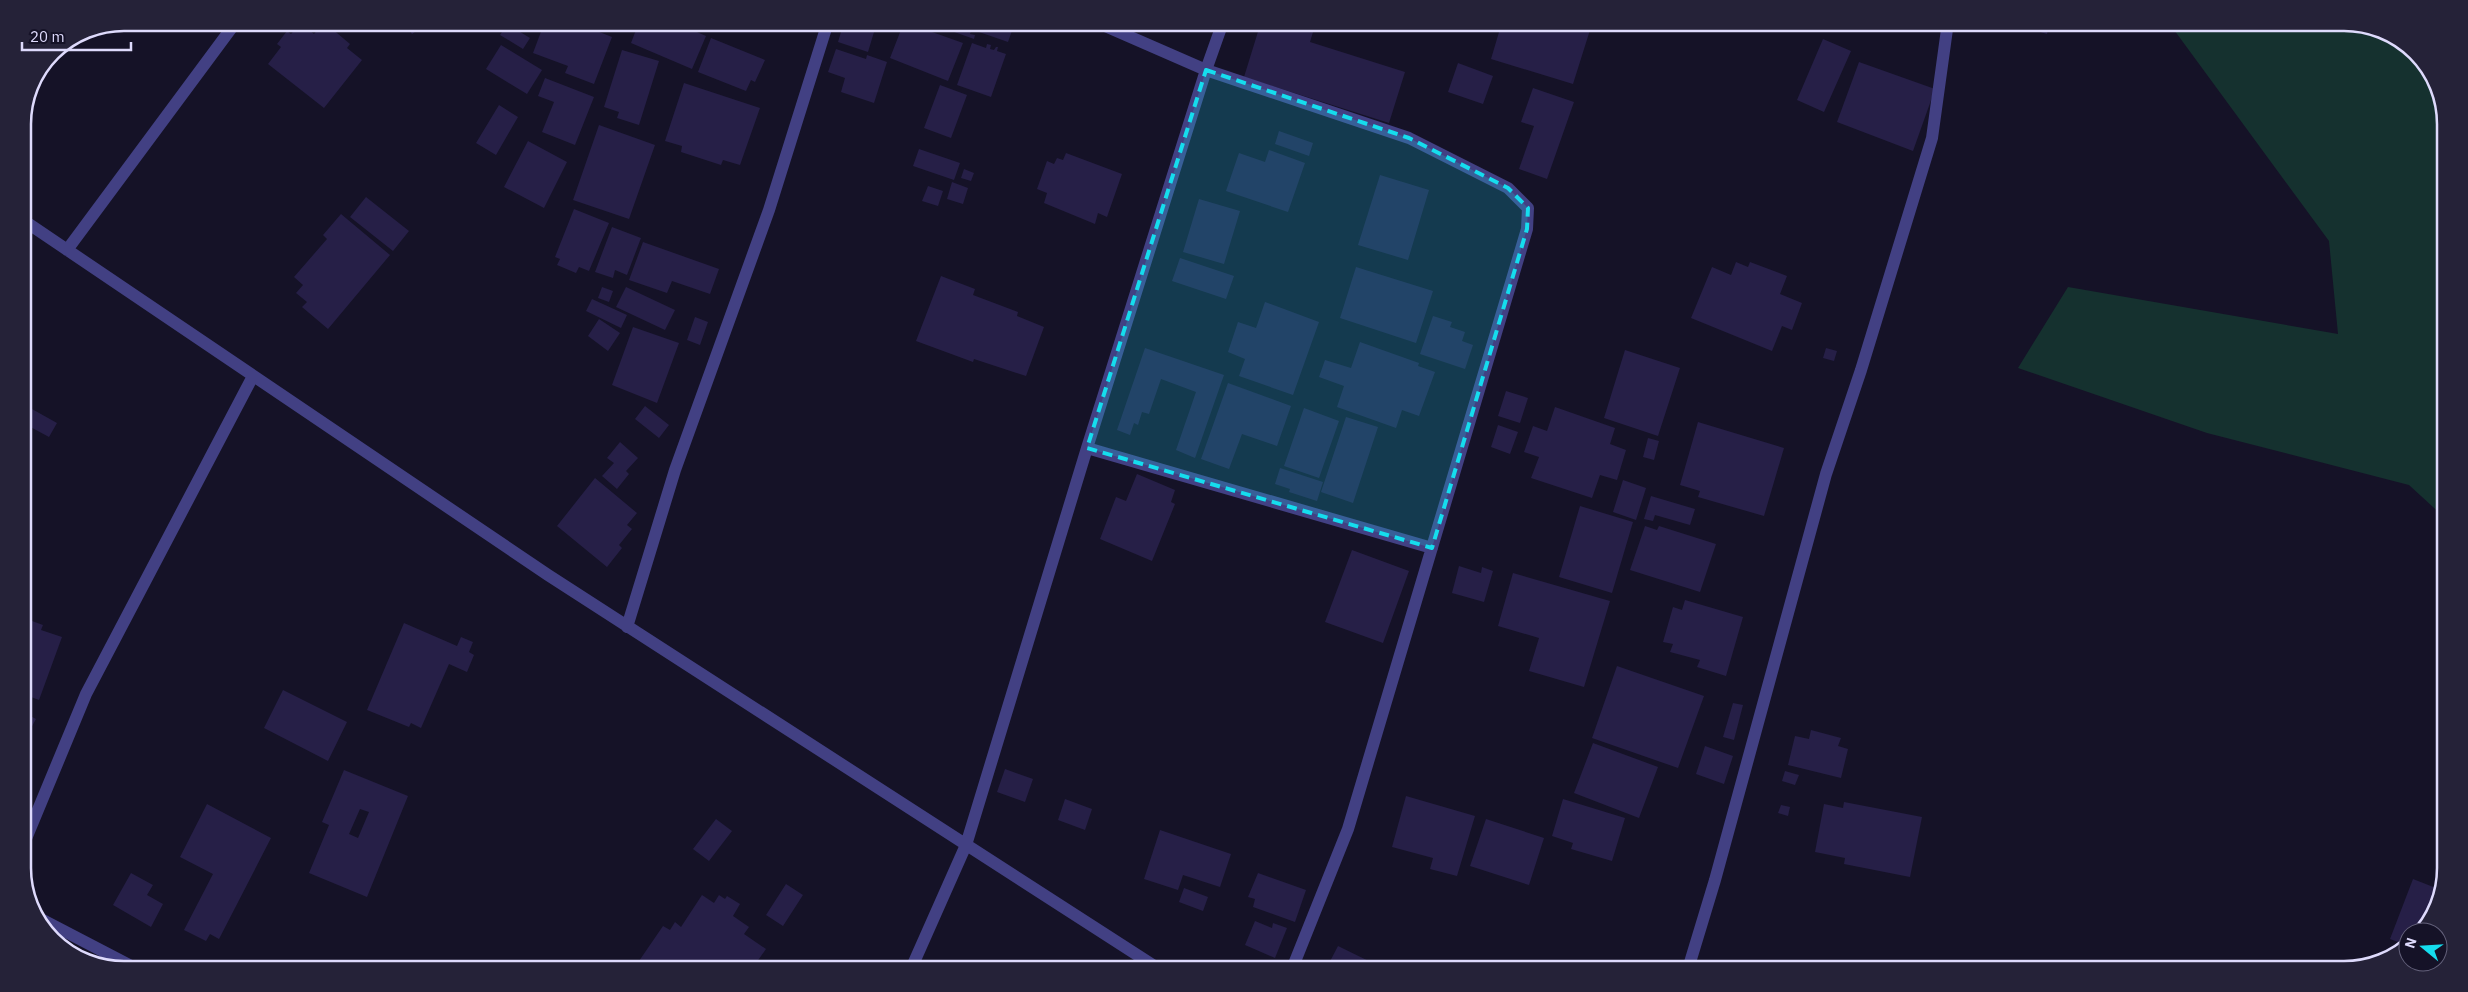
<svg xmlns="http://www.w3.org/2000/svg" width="2468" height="992" viewBox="0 0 2468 992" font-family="'IBM Plex Sans',sans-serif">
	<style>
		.green { fill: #15312f }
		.building { fill: #261f47; fill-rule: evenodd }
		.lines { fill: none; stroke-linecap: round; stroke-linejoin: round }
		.minor { stroke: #424083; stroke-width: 12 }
		.marked { fill: #15ddee; fill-opacity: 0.2; stroke: #15ddee; stroke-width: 4; stroke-dasharray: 10 6; stroke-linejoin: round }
		.rim { fill: none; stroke: #dedafc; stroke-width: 2.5 }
	</style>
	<rect width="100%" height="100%" fill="#151227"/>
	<path class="green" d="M2169 23H2344L2362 26 2428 68 2445 118V518L2409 485 2207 433 2018 368 2068 287 2338 334 2329 241Z"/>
	<path class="building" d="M324 22 350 44 347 48 362 60 324 108 268 64 281 47 277 44 287 31 291 34 301 23 314 34Z
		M404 22H429L412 34Z
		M582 22 588 25 587 27 612 37 594 84 565 73 568 66 533 53 542 29 526 23Z
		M639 22H674L706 36 692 69 631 43Z
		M844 22H877L868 52 838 42Z
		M904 22 963 43 948 81 890 58Z
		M926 22H974L970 34 975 35 974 39Z
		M983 22H1006L1014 25 1008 42 979 32Z
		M1261 22H1316L1310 42 1405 72 1389 123 1244 77Z
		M1409 22H1430L1427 29Z
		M1502 22H1567L1590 30 1573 84 1491 59Z
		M2007 22H2050L2047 34Z
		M507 24 530 38 523 49 500 35Z
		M711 38 765 60 755 82 751 80 746 91 698 72Z
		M1823 39 1851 51 1824 112 1797 100Z
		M972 43 986 48 987 44 991 45 990 49 994 50 996 47H998L997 51 1006 54 991 97 957 85Z
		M501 45 542 70 527 94 486 69Z
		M836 49 866 59 867 55 887 62 874 103 841 92 845 78 828 72Z
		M622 50 659 61 639 125 617 118 619 112 604 107Z
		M1859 62 1935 89 1913 151 1837 122Z
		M1458 63 1493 76 1483 104 1448 92Z
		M545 78 594 97 575 145 542 132 554 102 538 96Z
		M684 83 760 108 740 165 723 160 721 165 681 152 682 146 665 141Z
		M940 85 967 95 951 138 924 128Z
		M1533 88 1574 102 1547 179 1519 169 1534 126 1521 122Z
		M499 105 518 117 496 155 476 143Z
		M599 125 655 145 629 219 573 200Z
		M1279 131 1313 143 1309 156 1275 144Z
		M528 141 567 162 544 208 504 187Z
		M919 149 960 163 954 180 913 166Z
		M1269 150 1305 163 1288 212 1226 191 1239 153 1265 162Z
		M1066 153 1122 174 1107 217 1098 213 1095 224 1044 203 1047 193 1037 189 1047 161 1054 164 1057 158 1063 160Z
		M964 169 974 173 971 181 961 178Z
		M1380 175 1429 190 1408 260 1358 245Z
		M952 182 968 188 963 204 947 199Z
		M928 186 943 191 938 206 922 201Z
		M366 197 409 231 393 251 350 217Z
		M1199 199 1240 211 1224 264 1183 252Z
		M574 209 609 223 589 271 579 267 576 273 557 265 560 259 555 257Z
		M341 214 390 255 328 329 302 307 307 302 296 293 303 285 294 277 327 239 323 235Z
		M612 227 641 238 627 275 615 270 613 278 595 272Z
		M643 242 719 269 710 294 672 281 667 293 629 280Z
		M1180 258 1234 276 1226 299 1172 281Z
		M1736 262 1748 267 1750 262 1787 276 1780 294 1802 303 1792 330 1782 326 1772 351 1691 318 1712 267 1731 275Z
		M1356 267 1433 291 1416 343 1340 318Z
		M941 276 975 289 973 295 1018 312 1017 316 1044 327 1026 376 974 359 973 362 916 341Z
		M602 287 613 291 609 302 598 298Z
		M626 287 675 310 665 330 616 307Z
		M592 299 627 315 621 328 586 311Z
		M1265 302 1319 322 1293 395 1239 376 1245 359 1228 352 1238 322 1256 328Z
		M1433 316 1452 322 1450 327 1465 332 1462 341 1473 345 1465 369 1420 354Z
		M695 317 708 322 700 345 687 340Z
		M599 319 620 333 608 351 588 336Z
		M633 327 679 343 657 403 612 385Z
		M1360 342 1419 363 1418 366 1435 372 1419 416 1402 410 1396 428 1337 407 1344 386 1319 377 1325 360 1351 368Z
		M1145 348 1224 375 1195 458 1176 450 1196 392 1161 379 1149 414 1142 412 1138 425 1134 423 1130 435 1117 430Z
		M1826 348 1837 351 1834 361 1823 358Z
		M1625 350 1680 368 1658 436 1604 418Z
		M1228 383 1291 406 1277 446 1242 434 1229 469 1201 459Z
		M1506 391 1528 398 1520 423 1498 416Z
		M23 404 57 423 49 437 23 423Z
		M645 406 669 425 659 438 635 419Z
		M1555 407 1615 428 1610 444 1626 450 1617 480 1600 475 1592 498 1531 478 1539 457 1524 452 1533 426 1547 431Z
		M1304 408 1339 421 1319 478 1284 466Z
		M1346 417 1378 427 1353 503 1321 492Z
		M1698 422 1784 448 1764 516 1698 497 1700 491 1680 485Z
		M1498 425 1518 432 1510 454 1491 447Z
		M1648 438 1659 441 1654 460 1643 457Z
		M620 442 638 458 626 471 629 474 617 489 602 476 614 463 607 458Z
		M1280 468 1323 482 1317 501 1289 492 1290 489 1275 484Z
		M1137 474 1175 490 1171 502 1175 504 1152 561 1100 539 1116 497 1126 501Z
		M595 478 637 513 627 525 632 529 619 545 622 548 607 567 557 526Z
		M1623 480 1646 488 1636 520 1613 512Z
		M1651 496 1695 509 1690 525 1655 515 1653 521 1644 519Z
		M1580 506 1633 522 1612 593 1559 577Z
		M1645 526 1657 530 1659 526 1716 544 1700 592 1630 570Z
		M1352 550 1409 571 1383 643 1325 622Z
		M1459 566 1481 573 1482 567 1493 571 1484 602 1452 593Z
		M1513 573 1610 601 1584 687 1529 671 1539 638 1498 626Z
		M1685 600 1743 617 1726 676 1697 667 1700 660 1670 652 1673 644 1663 642 1673 607 1682 610Z
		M32 621 43 625 41 630 62 637 39 700 23 694V623L30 626Z
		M404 623 457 646 461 637 473 642 469 652 474 655 467 672 449 664 421 728 411 723 409 727 367 710Z
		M1617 666 1704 696 1678 768 1592 738Z
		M283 690 347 722 328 761 264 728Z
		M1733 703 1743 705 1734 740 1723 737Z
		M23 712 36 719 24 741 23 740Z
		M1811 730 1841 738 1838 746 1848 749 1841 778 1788 765 1795 736 1809 739Z
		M1593 743 1658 767 1639 818 1574 793Z
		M1705 746 1733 756 1724 784 1696 774Z
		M1005 769 1033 779 1025 802 997 792Z
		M344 770 408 796 367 897 309 873 329 825 322 822ZM360 809 369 812 358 838 349 834Z
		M1785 771 1799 775 1795 785 1782 781Z
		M1406 796 1475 816 1457 876 1430 869 1433 858 1392 847Z
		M1065 799 1092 809 1085 830 1058 820Z
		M1563 799 1625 818 1612 861 1571 849 1573 843 1552 836Z
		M1844 802 1922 817 1910 877 1844 864 1845 858 1815 852 1824 804 1843 808Z
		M207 804 271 838 219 939 210 934 206 941 184 930 213 874 180 857Z
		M1781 805 1790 807 1788 816 1778 813Z
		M716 819 732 831 709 861 693 849Z
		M1486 819 1544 838 1529 885 1470 866Z
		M1160 830 1231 854 1220 887 1183 875 1178 890 1144 879Z
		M131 873 153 885 147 895 163 904 151 927 113 905Z
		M1258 873 1306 890 1295 922 1253 907 1255 899 1248 897Z
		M2413 879 2441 890 2438 906 2417 932H2408L2406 945 2390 939Z
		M786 884 803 895 783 926 766 915Z
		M1184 888 1208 897 1203 911 1179 902Z
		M702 895 714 903 719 895 725 899 727 896 740 904 733 916 749 927 744 934 766 949 752 969H652L639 961 663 926 670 930 675 922 681 927Z
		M1255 921 1272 928 1273 923 1287 928 1275 958 1245 945Z
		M1338 946 1385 969H1326Z"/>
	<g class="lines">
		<path class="minor" d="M1096 22 1206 70 1409 138 1508 188 1528 208 1527 229 1348 829 1292 969
			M23 220 548 575 1159 969
			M67 250 236 22
			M1087 448 1432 548
			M627 627 675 470 769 210 828 22
			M23 846 86 694 253 376
			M39 918 137 969
			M911 969 966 845 1087 448 1206 70 1223 22
			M1688 969 1715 880 1826 474 1861 370 1932 138 1948 22"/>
	</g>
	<path class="marked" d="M1206 70 1409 138 1508 188 1528 208 1527 229 1432 548 1087 448Z"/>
	<path d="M0 0H2468V992H0ZM124 31H2344A93 93 0 0 1 2437 124V868A93 93 0 0 1 2344 961H124A93 93 0 0 1 31 868V124A93 93 0 0 1 124 31Z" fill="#252238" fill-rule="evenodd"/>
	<path class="rim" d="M124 31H2344A93 93 0 0 1 2437 124V868A93 93 0 0 1 2344 961H124A93 93 0 0 1 31 868V124A93 93 0 0 1 124 31Z"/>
	<g transform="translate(2423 947) rotate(288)"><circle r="24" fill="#151227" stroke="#65627c"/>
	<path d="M0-4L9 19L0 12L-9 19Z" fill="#15ddee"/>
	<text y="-8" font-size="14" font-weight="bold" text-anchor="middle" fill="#dedafc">N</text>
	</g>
	<path d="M22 42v8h109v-8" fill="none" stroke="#dedafc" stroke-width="2.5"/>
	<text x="30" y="42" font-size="15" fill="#dedafc" stroke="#151227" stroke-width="4" paint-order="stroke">20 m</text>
</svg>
